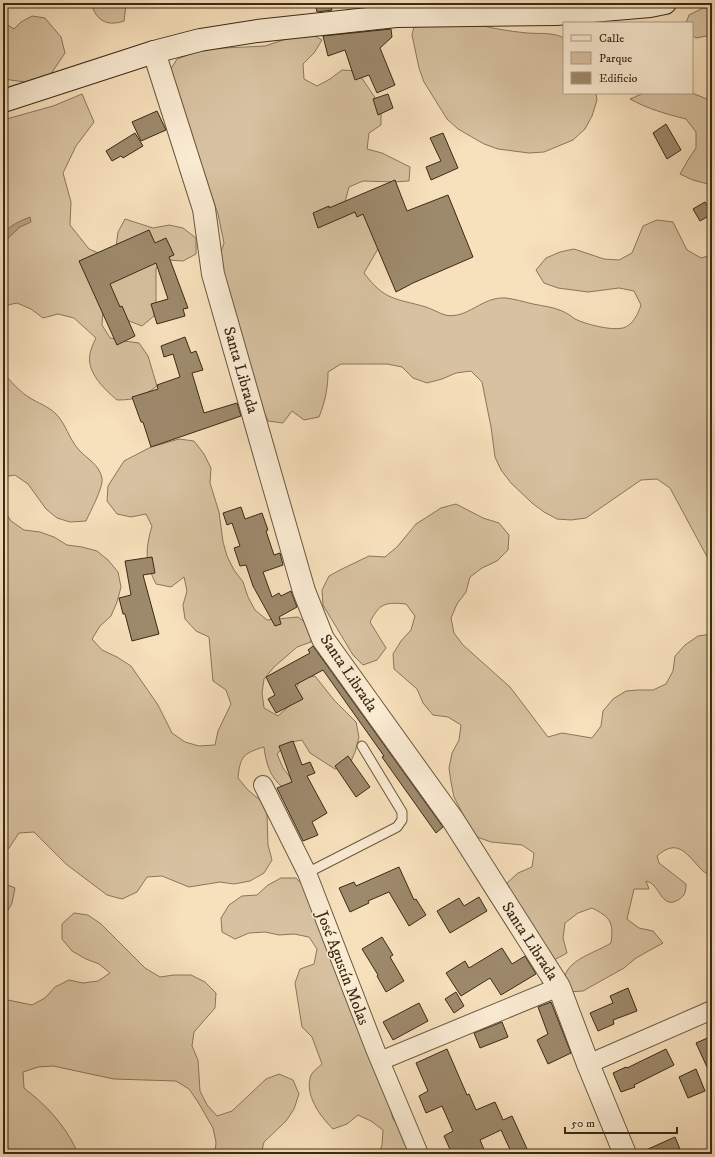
<svg xmlns="http://www.w3.org/2000/svg" width="715" height="1157" viewBox="0 0 715 1157" font-family="'IM FELL DW Pica',serif">
	<style>
		.green { fill: #d7c1a0; stroke: #89765a }
		.water { fill: #b7a283; stroke: #857257 }
		.building { fill: #9d896c; stroke: #3b2a15 }
		.lines { fill: none; stroke-linecap: round; stroke-linejoin: round }
		.service-casing { stroke: #6a583f; stroke-width: 11 }
		.minor-casing { stroke: #6a583f; stroke-width: 20 }
		.tertiary-casing { stroke: #6a583f; stroke-width: 24 }
		.secondary-casing { stroke: #3b2a15; stroke-width: 24 }
		.service { stroke: #faebd3; stroke-width: 9 }
		.minor { stroke: #faebd3; stroke-width: 18 }
		.tertiary { stroke: #faebd3; stroke-width: 22 }
		.secondary { stroke: #faebd3; stroke-width: 22 }
		.labels { text-anchor: middle; dominant-baseline: central; stroke-width: 3; stroke-linejoin: round; paint-order: stroke }
		.street-label { font-size: 16px; fill: #3b2a15; stroke: #faebd3 }
	</style>
	<rect width="100%" height="100%" fill="#f7e0bc"/>
	<filter id="stains"><feTurbulence type="fractalNoise" baseFrequency=".005" numOctaves="4"/><feColorMatrix values="0 0 0 0 .2 0 0 0 0 .09 0 0 0 0 .02 0 0 0 .5 -.17"/></filter>
	<radialGradient id="worn" r=".72"><stop offset=".6" stop-color="#630" stop-opacity="0"/><stop offset="1" stop-color="#630" stop-opacity=".3"/></radialGradient>
	<path class="green" d="M91 3H125L126 5 124 21C106 27 96 20 91 3Z
		M703 8H712V35L696 38 692 35V23H686L689 15Z
		M32 16 45 18 61 37 65 53 47 80 33 83 3 79V22L14 29 21 22Z
		M469 22C488 28 508 31 527 33 540 34 553 32 564 38V93H596L597 100 592 116 585 129 573 140 544 152 529 153 498 149 484 144 458 129 447 119 424 82 419 68 412 35 415 23Z
		M308 32 322 40 314 53 303 64 304 79 317 86 330 79 342 70 357 71 374 96 381 109V125L369 133 367 149 382 153 410 167 409 181 394 182 363 181 349 187 345 202 373 212 379 247 364 273C385 301 395 298 426 307 432 309 439 313 445 315 467 320 482 296 506 298 515 299 524 302 533 304 543 306 553 307 562 311 567 313 571 316 575 319 585 324 611 331 623 328 633 325 638 314 641 305L634 291 619 288 588 292 558 288 544 283 536 270 546 258 560 252 574 249 604 259 619 260 632 253 643 226 657 220 673 222 687 250 701 258 712 255V566L670 488 657 479 641 480 586 518 571 520 557 519 544 512 532 503 511 483 501 470 495 457 491 427 482 382 471 371 456 373 442 379 427 383 413 378 402 367 387 364H341L328 372C328 388 325 402 319 417L304 420 292 411 283 423 268 421 262 408 219 257 224 243 218 214 169 72 177 59 205 49 265 46Z
		M644 93H692L712 101V190L708 184 693 180 680 174 688 160 696 148V132L686 119C666 114 648 109 630 99Z
		M82 94 94 122 76 146 63 173 71 202 70 225 89 249 103 255 116 247 118 232 125 219 153 228 169 225 183 228 196 238V254L183 261 169 260 156 268V301L154 316 142 326 129 321 118 311 103 310 102 325 110 338 124 341 139 343 148 356 157 386C142 397 136 400 117 400 103 388 84 370 91 350 92 346 94 342 96 338L74 318 58 314 43 318 31 309 17 303 3 306V120L53 106Z
		M3 372C10 381 20 392 30 398 38 403 48 406 56 414 66 424 69 439 79 450 87 459 99 464 102 478 104 486 90 512 86 521L70 522 57 518 46 509 28 484 15 475 3 477Z
		M179 439 194 441 204 454 211 468 210 483 219 512 223 542 227 556 234 570 243 582 248 597 255 610 267 620 298 617 310 626 311 642 297 647 274 667 264 679 262 693 264 708 278 716 289 706 300 679 315 676 334 700 356 722 359 737 355 752 349 766 335 769 310 753 302 740 287 743 277 754 283 768 293 781 294 796C273 782 267 771 264 747 243 753 240 757 238 778L248 790 260 800 267 814 268 845 272 860 264 873 250 881 234 884 220 882 189 887 162 876 147 877 137 892 122 899 107 895 66 864 34 832 19 833 9 848 3 853V509L11 521 24 530 40 532 54 537 67 545 82 547 97 551 108 560 118 572 121 587 117 602 111 616 100 626 92 639 102 650 117 657 131 666 158 705 172 733 185 742 199 746 215 745 218 731 231 704 226 690 213 681 209 637 196 631 185 619 183 605 187 591 184 577 171 587 156 584C145 562 145 550 152 526L146 514 131 517 117 514 107 501 108 486 124 461 151 447Z
		M456 504 483 518 499 523 509 535 508 550 497 561 482 568 470 577 466 592 457 604 451 618 454 633 463 645 510 687 548 737 562 733 592 738 601 726 603 711 613 699 626 691 638 690H653L666 684 673 671 675 656 685 645 698 636 712 634V877C708 874 703 872 700 868 686 853 677 838 657 856L659 863 686 884C686 891 685 896 678 900 665 908 661 893 654 886 652 883 649 882 646 881L649 889H634L627 919 639 928 653 931 663 943 636 958 624 968 583 991 567 992C566 988 564 981 565 976 569 959 597 952 611 943 614 922 610 917 592 908L578 913 565 923 563 938 567 953 554 960 512 896 507 883 518 873 532 867 534 853 522 845 491 842 477 837 468 824 454 797 451 782 449 768 452 753 459 740 461 725 448 717 433 715 423 703 417 689 394 669 393 654 401 641 411 630 415 616 406 604C385 602 380 603 370 622L386 648 377 660 363 665 353 655 323 605 322 590 329 576 342 569 369 556 385 557 397 547 416 524 441 508Z
		M281 878H296L307 889 380 1072 393 1119 419 1154H379L382 1145 383 1130 371 1121 358 1115 347 1124 333 1129C320 1116 304 1095 311 1075 313 1071 319 1067 322 1064L312 1037 302 1027 295 983 300 969 314 964 317 949 309 937 294 934 279 935 265 932 249 933 235 939 222 932 221 918 229 905 242 896 257 895 268 885Z
		M3 883 15 888 12 903 3 919Z
		M74 913 88 915 101 924 145 968 160 977 174 975H191L205 982 216 993 215 1008 194 1032 192 1046 198 1060 200 1091 207 1105 217 1116 232 1111 266 1079 279 1074 293 1080 299 1094 294 1109 286 1121 264 1142 261 1154H215L216 1142 213 1128 198 1102 189 1089 176 1081 114 1079 53 1066 38 1067 23 1072 24 1088C46 1105 64 1124 76 1149L74 1154H3V999L32 1005 45 998 55 987 69 980 83 983 98 981 110 973 99 964 86 959 72 951 62 939V924Z"/>
	<path class="water" d="M30 217 31 222 20 227 3 243V234C10 225 20 221 30 217Z"/>
	<path class="building" d="M315 3H330L332 10 317 12Z
		M391 29 392 37 380 48 395 85 377 93 369 75 355 80 345 50 328 56 323 36Z
		M388 94 393 108 378 115 373 99Z
		M157 111 166 130 141 141 132 122Z
		M666 124 681 150 667 159 653 133Z
		M135 133 143 146 123 158 121 156 112 161 106 151Z
		M443 133 458 168 431 180 426 167 441 161 430 138Z
		M395 180 407 211 448 195 473 257 413 283 396 292 363 214 357 217 355 212 318 228 313 213 329 206V208Z
		M705 202 712 214 700 221 693 209Z
		M149 230 155 243 166 238 174 255 169 257 188 308 183 309 185 316 157 324 151 304 168 299 156 263 110 284 120 307 122 306 135 336 117 345 79 261Z
		M185 337 191 353 196 351 203 370 192 373 204 413 237 403 241 416 151 447 143 422H141L132 397 158 389 157 385 180 377 173 354 164 357 161 346Z
		M241 507 245 519 262 513 268 530 266 531 274 555 280 553 283 565 263 572 272 597 279 593 281 596 291 591 297 607 279 617 281 624 275 626 253 586 246 565 240 566 234 548 240 546 232 523 227 525 223 513Z
		M152 557 155 573 143 575 159 634 132 641 125 614H123L119 598 131 595 125 561Z
		M313 646 443 827 436 833 382 757 384 756 323 670 295 685 303 699 276 713 268 699 275 695 266 677 310 653 308 650Z
		M293 741 302 765 310 762 315 773 307 776 327 813 312 822 318 835 303 841 277 788 292 782 279 746Z
		M348 756 370 787 356 797 335 766Z
		M399 867 414 900 416 899 426 915 409 926 389 892 368 901 369 903 350 912 339 888 354 882 356 886Z
		M479 897 487 911 450 933 437 911 459 898 464 906Z
		M382 937 393 955 390 957 404 981 386 992 377 976 378 975 362 949Z
		M502 948 512 964 525 956 536 974 501 995 490 978 461 996 446 973 465 961 469 968Z
		M628 988 637 1011 613 1020 614 1024 598 1031 590 1013 613 1003 610 996Z
		M456 992 464 1006 454 1013 445 999Z
		M551 1002 571 1053 548 1064 537 1040 548 1034 538 1007Z
		M419 1003 428 1021 393 1040 383 1022Z
		M502 1022 508 1037 480 1048 474 1033Z
		M712 1036V1078L696 1043Z
		M447 1049 467 1095 469 1094 476 1110 495 1102 503 1120 512 1116 528 1151 521 1154H512L501 1130 480 1140 486 1154H452L444 1136 453 1131 442 1106 426 1113 419 1096 428 1091 416 1063Z
		M666 1049 674 1065 634 1085 635 1087 621 1092 613 1073 626 1067 627 1068Z
		M696 1069 705 1091 688 1098 679 1077Z
		M675 1137 682 1154H637Z"/>
	<g class="lines">
		<defs>
			<path id="service" d="M307 873 397 827 402 820V812L362 746"/>
			<path id="minor" d="M263 785 307 873 375 1049 419 1154
				M380 1061 559 987
				M588 1064 712 1010"/>
			<path id="tertiary" d="M154 52 204 209 213 274 276 494 304 591 323 639 453 820 559 987 588 1064 625 1154"/>
			<path id="secondary" d="M3 101 154 52 200 40 257 31 396 16 556 14 650 6 665 3"/>
		</defs>
		<use href="#service" class="service-casing"/>
		<use href="#minor" class="minor-casing"/>
		<use href="#tertiary" class="tertiary-casing"/>
		<use href="#secondary" class="secondary-casing"/>
		<use href="#service" class="service"/>
		<use href="#minor" class="minor"/>
		<use href="#tertiary" class="tertiary"/>
		<use href="#secondary" class="secondary"/>
	</g>
	<g class="labels">
		<g class="street-label">
			<text transform="translate(241 370) rotate(74)">Santa Librada</text>
			<text transform="translate(349 673) rotate(56)">Santa Librada</text>
			<text transform="translate(530 941) rotate(57)">Santa Librada</text>
			<text transform="translate(343 968) rotate(69)">José Agustín Molas</text>
		</g>
	</g>
	<rect width="715" height="1157" fill="none" stroke="#f7e0bc" stroke-width="16"/>
	<rect x="4" y="4" width="707" height="1149" fill="none" stroke="#3b2a15" stroke-width="2"/>
	<rect x="8" y="8" width="699" height="1141" fill="none" stroke="#3b2a15"/>
	<rect x="563" y="22" width="130" height="72" fill="#faebd3" stroke="#ae9e87"/>
	<rect x="571" y="35" width="20" height="6" fill="#faebd3" stroke="#ae9e87"/>
	<text x="599" y="42" font-size="12" fill="#3b2a15">Calle</text>
	<rect x="571" y="52" width="20" height="12" fill="#d7c1a0" stroke="#ae9e87"/>
	<text x="599" y="62" font-size="12" fill="#3b2a15">Parque</text>
	<rect x="571" y="72" width="20" height="12" fill="#9d896c" stroke="#ae9e87"/>
	<text x="599" y="82" font-size="12" fill="#3b2a15">Edificio</text>
	<path d="M565 1127v6h112v-6" fill="none" stroke="#3b2a15" stroke-width="2"/>
	<text x="571" y="1127" font-size="12" fill="#3b2a15" stroke="#faebd3" stroke-width="3" paint-order="stroke">50 m</text>
	<rect width="100%" height="100%" filter="url(#stains)"/>
	<rect width="100%" height="100%" fill="url(#worn)"/>
</svg>
